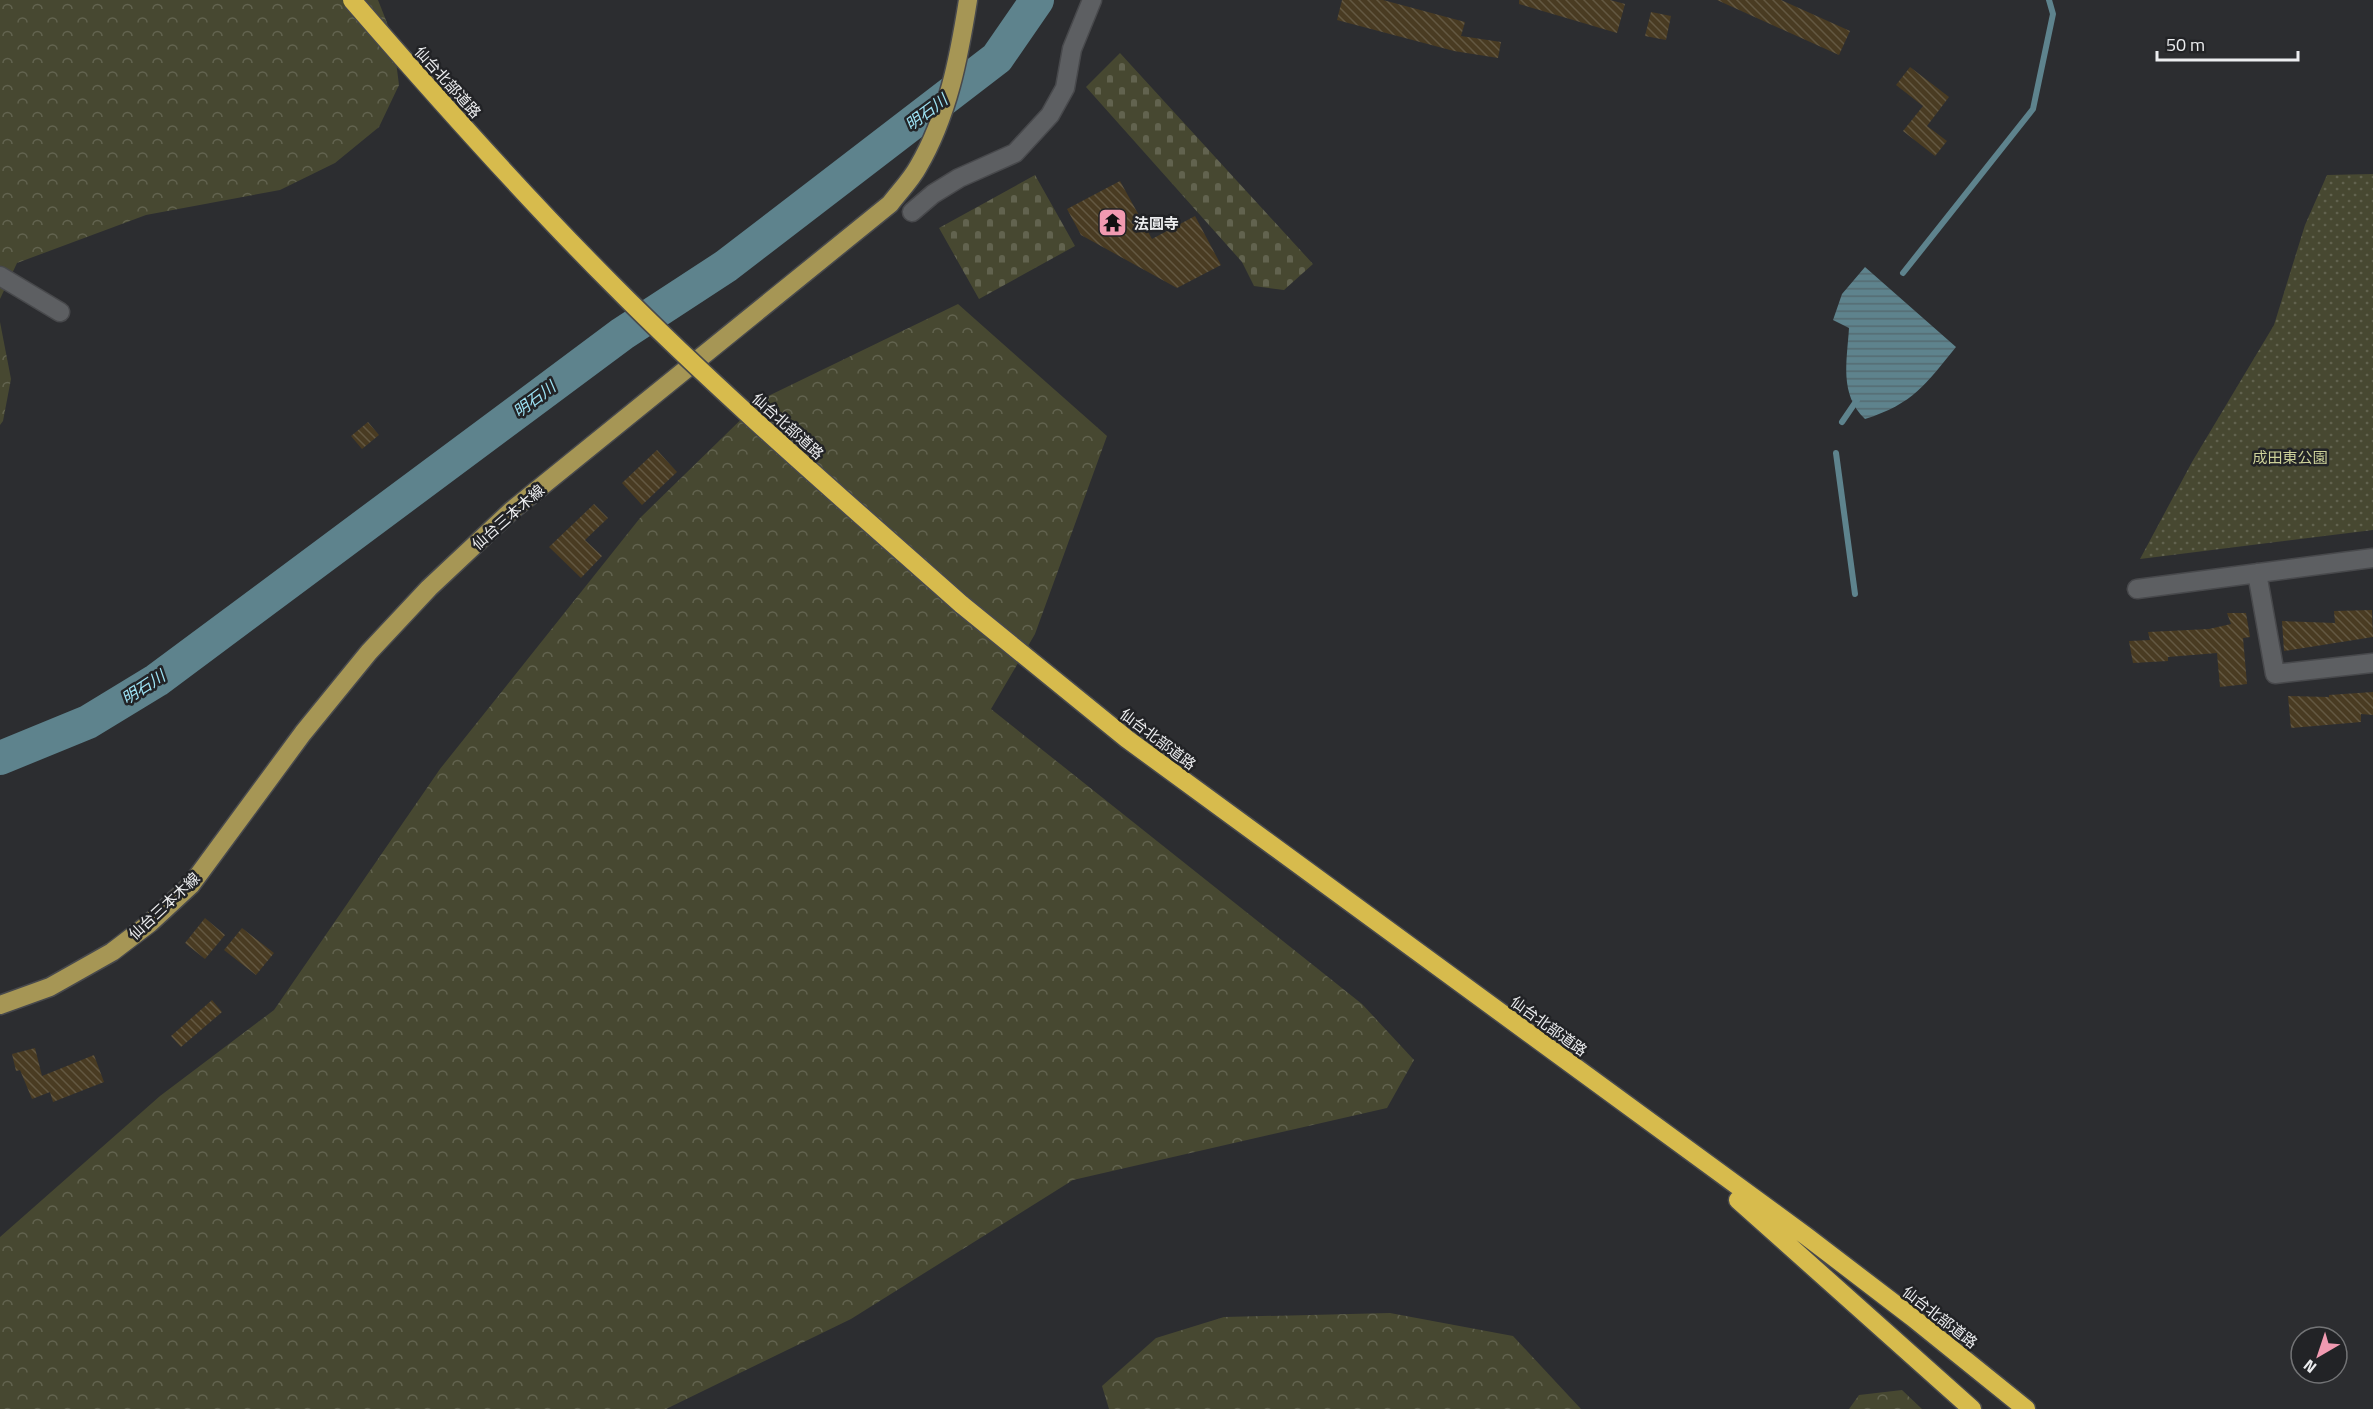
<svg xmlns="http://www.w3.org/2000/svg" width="2373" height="1409" viewBox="0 0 2373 1409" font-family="'Titillium Web','Noto Sans JP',sans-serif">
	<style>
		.grass { fill: url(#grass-dots) }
		.forest { fill: url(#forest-crowns) }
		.cemetery { fill: url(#cemetery-stones) }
		.water { fill: url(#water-rules) }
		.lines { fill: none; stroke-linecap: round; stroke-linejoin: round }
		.stream { stroke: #5e838d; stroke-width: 6 }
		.river { stroke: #5e838d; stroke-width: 34 }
		.building { fill: url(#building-back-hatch) }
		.minor-casing { stroke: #48494c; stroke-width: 21 }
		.major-casing { stroke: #48494c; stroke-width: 21 }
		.highway-casing { stroke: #48494c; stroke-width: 21 }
		.minor { stroke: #5d5f62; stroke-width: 18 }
		.major { stroke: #a69655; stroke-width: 18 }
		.highway { stroke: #d7bb4d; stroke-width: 18 }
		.highway-bridge-casing { stroke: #48494c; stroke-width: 21; stroke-linecap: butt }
		.highway-bridge { stroke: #d7bb4d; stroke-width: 18 }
		.labels { text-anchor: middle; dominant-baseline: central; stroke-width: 5; stroke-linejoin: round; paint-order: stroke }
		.street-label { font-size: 15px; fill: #ecedef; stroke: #222326 }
		.poi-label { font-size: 15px; font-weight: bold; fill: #ecedef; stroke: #222326; text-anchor: start }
		.park-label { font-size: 15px; fill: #ced29a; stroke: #222326 }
		.water-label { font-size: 16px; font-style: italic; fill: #9de3f5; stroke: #222326 }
	</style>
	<defs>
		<pattern id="grass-dots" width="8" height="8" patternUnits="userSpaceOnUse" patternTransform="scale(1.5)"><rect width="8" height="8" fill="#474831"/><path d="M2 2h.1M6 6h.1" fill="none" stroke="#62634f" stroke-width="1.8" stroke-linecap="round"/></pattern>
		<pattern id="forest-crowns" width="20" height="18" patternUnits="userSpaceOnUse" patternTransform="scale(1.5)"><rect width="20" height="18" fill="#474831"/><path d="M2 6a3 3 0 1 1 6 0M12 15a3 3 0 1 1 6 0" fill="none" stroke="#62634f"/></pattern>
		<pattern id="cemetery-stones" width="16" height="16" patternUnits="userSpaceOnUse" patternTransform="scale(1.5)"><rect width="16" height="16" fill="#474831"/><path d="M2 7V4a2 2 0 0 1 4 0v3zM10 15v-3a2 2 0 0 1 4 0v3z" fill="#62634f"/></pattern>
		<pattern id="water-rules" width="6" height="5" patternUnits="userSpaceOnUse" patternTransform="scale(1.5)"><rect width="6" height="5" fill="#5e838d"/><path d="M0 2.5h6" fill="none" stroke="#556b71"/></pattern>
		<pattern id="building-back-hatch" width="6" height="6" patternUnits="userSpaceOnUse" patternTransform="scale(1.5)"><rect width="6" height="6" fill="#493b22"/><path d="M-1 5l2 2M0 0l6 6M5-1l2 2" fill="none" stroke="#635842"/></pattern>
	</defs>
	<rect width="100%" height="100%" fill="#2c2d30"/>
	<path class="grass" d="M2373 174V530L2140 559 2192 462 2274 325 2305 225 2327 175Z"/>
	<path class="forest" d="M0 0H378L393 38 399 85 379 127 335 163 280 190 146 215 17 263 0 299Z
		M958 304 1107 436 1035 634 991 709 1362 1004 1414 1060 1387 1108 1073 1180 851 1319 666 1409H0V1237L160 1096 274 1010 440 769 640 518 762 399Z
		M0 322 11 379 3 421 0 425Z
		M1390 1313 1513 1336 1581 1409H1109L1102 1386 1156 1338 1224 1317Z
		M1902 1390 1922 1409H1849L1859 1395Z"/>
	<path class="cemetery" d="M1120 53 1313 264 1284 290 1254 286 1242 262 1086 87Z
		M1035 175 1075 246 979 299 939 228Z"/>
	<path class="water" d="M1865 267 1956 347C1926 384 1913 404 1865 419 1839 394 1847 361 1849 328L1833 320 1842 294Z"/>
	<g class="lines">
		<path class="stream" d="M1903 273 2033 109 2053 14 2049 0
			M1842 422 1857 400
			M1836 453 1855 594"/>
		<path class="river" d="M0 758 88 722 157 680 622 334 726 266 997 58 1037 0"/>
	</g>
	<path class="building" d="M1342 0H1383L1465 22 1461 36 1501 42 1498 58 1454 51 1337 20Z
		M1519 0H1610L1625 4 1617 33 1519 4Z
		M1717 0H1781L1850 31 1839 55Z
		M1651 12 1671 16 1666 40 1645 36Z
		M1910 67 1949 97 1927 126 1947 141 1935 156 1903 131 1923 106 1896 85Z
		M1120 181 1152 239 1195 216 1221 265 1177 288 1081 235 1067 209Z
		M368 422 379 435 362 449 351 436Z
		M657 450 677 472 642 505 622 483Z
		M594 504 608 518 585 540 602 556 581 578 549 547Z
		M2372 610 2373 637 2284 651 2282 621 2335 623 2334 611Z
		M2227 613H2246L2250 637 2243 638 2247 684 2220 687 2217 653 2168 657V661L2133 663 2129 641 2150 640 2148 632 2209 629 2231 624Z
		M2373 692V715L2361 714V722L2291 728 2288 696 2329 697V695Z
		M205 918 225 935 205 959 185 943Z
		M242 928 274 953 256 975 224 950Z
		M212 1000 222 1012 181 1047 171 1036Z
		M35 1048 42 1076 94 1055 104 1082 53 1102 50 1092 32 1099 20 1070 16 1071 12 1054Z"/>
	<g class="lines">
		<defs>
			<path id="minor" d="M912 212 933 194 959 178 1015 153 1050 115 1065 88 1072 49 1092 0
				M0 276 60 312
				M2257 573 2275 674 2373 663
				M2137 589 2373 558"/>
			<path id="major" d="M0 1005 50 987 112 952 150 923 191 885 303 733 369 652 429 588 511 511 890 204C899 192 911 180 918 167 948 116 959 57 968 0"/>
			<path id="highway" d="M961 604 1127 739 1806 1236 1912 1317 2026 1409
				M1738 1200 1972 1409"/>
		</defs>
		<use href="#minor" class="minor-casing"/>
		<use href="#major" class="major-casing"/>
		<use href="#highway" class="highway-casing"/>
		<use href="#minor" class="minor"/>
		<use href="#major" class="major"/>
		<use href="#highway" class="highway"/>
		<defs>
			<path id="highway-bridge" d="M352 0C436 97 522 194 613 285 724 397 844 500 961 604"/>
		</defs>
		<use href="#highway-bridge" class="highway-bridge-casing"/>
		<use href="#highway-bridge" class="highway-bridge"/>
	</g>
	<defs>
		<symbol id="temple-square" viewBox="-11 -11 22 22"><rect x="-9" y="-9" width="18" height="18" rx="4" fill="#f19ab1" stroke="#222326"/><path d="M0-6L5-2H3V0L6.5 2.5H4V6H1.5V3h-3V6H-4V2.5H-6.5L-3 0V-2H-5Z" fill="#111"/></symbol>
	</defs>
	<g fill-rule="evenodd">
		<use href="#temple-square" x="1096" y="206" width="33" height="33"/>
	</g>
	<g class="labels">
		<g class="street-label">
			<text transform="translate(448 82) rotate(48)">仙台北部道路</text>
			<text transform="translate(788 426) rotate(42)">仙台北部道路</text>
			<text transform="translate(508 517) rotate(-41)">仙台三本木線</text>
			<text transform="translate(1158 739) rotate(37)">仙台北部道路</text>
			<text transform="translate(164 906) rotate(-43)">仙台三本木線</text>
			<text transform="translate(1549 1026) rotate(36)">仙台北部道路</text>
			<text transform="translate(1940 1317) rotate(38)">仙台北部道路</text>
		</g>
		<g class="poi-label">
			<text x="1134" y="223">法圓寺</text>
		</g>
		<g class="park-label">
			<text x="2290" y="457">成田東公園</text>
		</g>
		<g class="water-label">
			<text transform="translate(926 112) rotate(-37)">明石川</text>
			<text transform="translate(534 399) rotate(-37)">明石川</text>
			<text transform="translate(143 687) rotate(-33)">明石川</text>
		</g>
	</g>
	<g transform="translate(2319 1355) rotate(219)"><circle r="28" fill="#222326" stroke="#737476" stroke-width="1.5"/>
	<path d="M0-4.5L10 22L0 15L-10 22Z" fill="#f19ab1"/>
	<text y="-9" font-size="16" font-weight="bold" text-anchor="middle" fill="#ecedef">N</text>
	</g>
	<path d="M2157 51v9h141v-9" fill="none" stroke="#ecedef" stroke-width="3"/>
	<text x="2166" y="51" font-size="18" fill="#ecedef" stroke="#222326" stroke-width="4.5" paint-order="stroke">50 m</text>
</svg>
